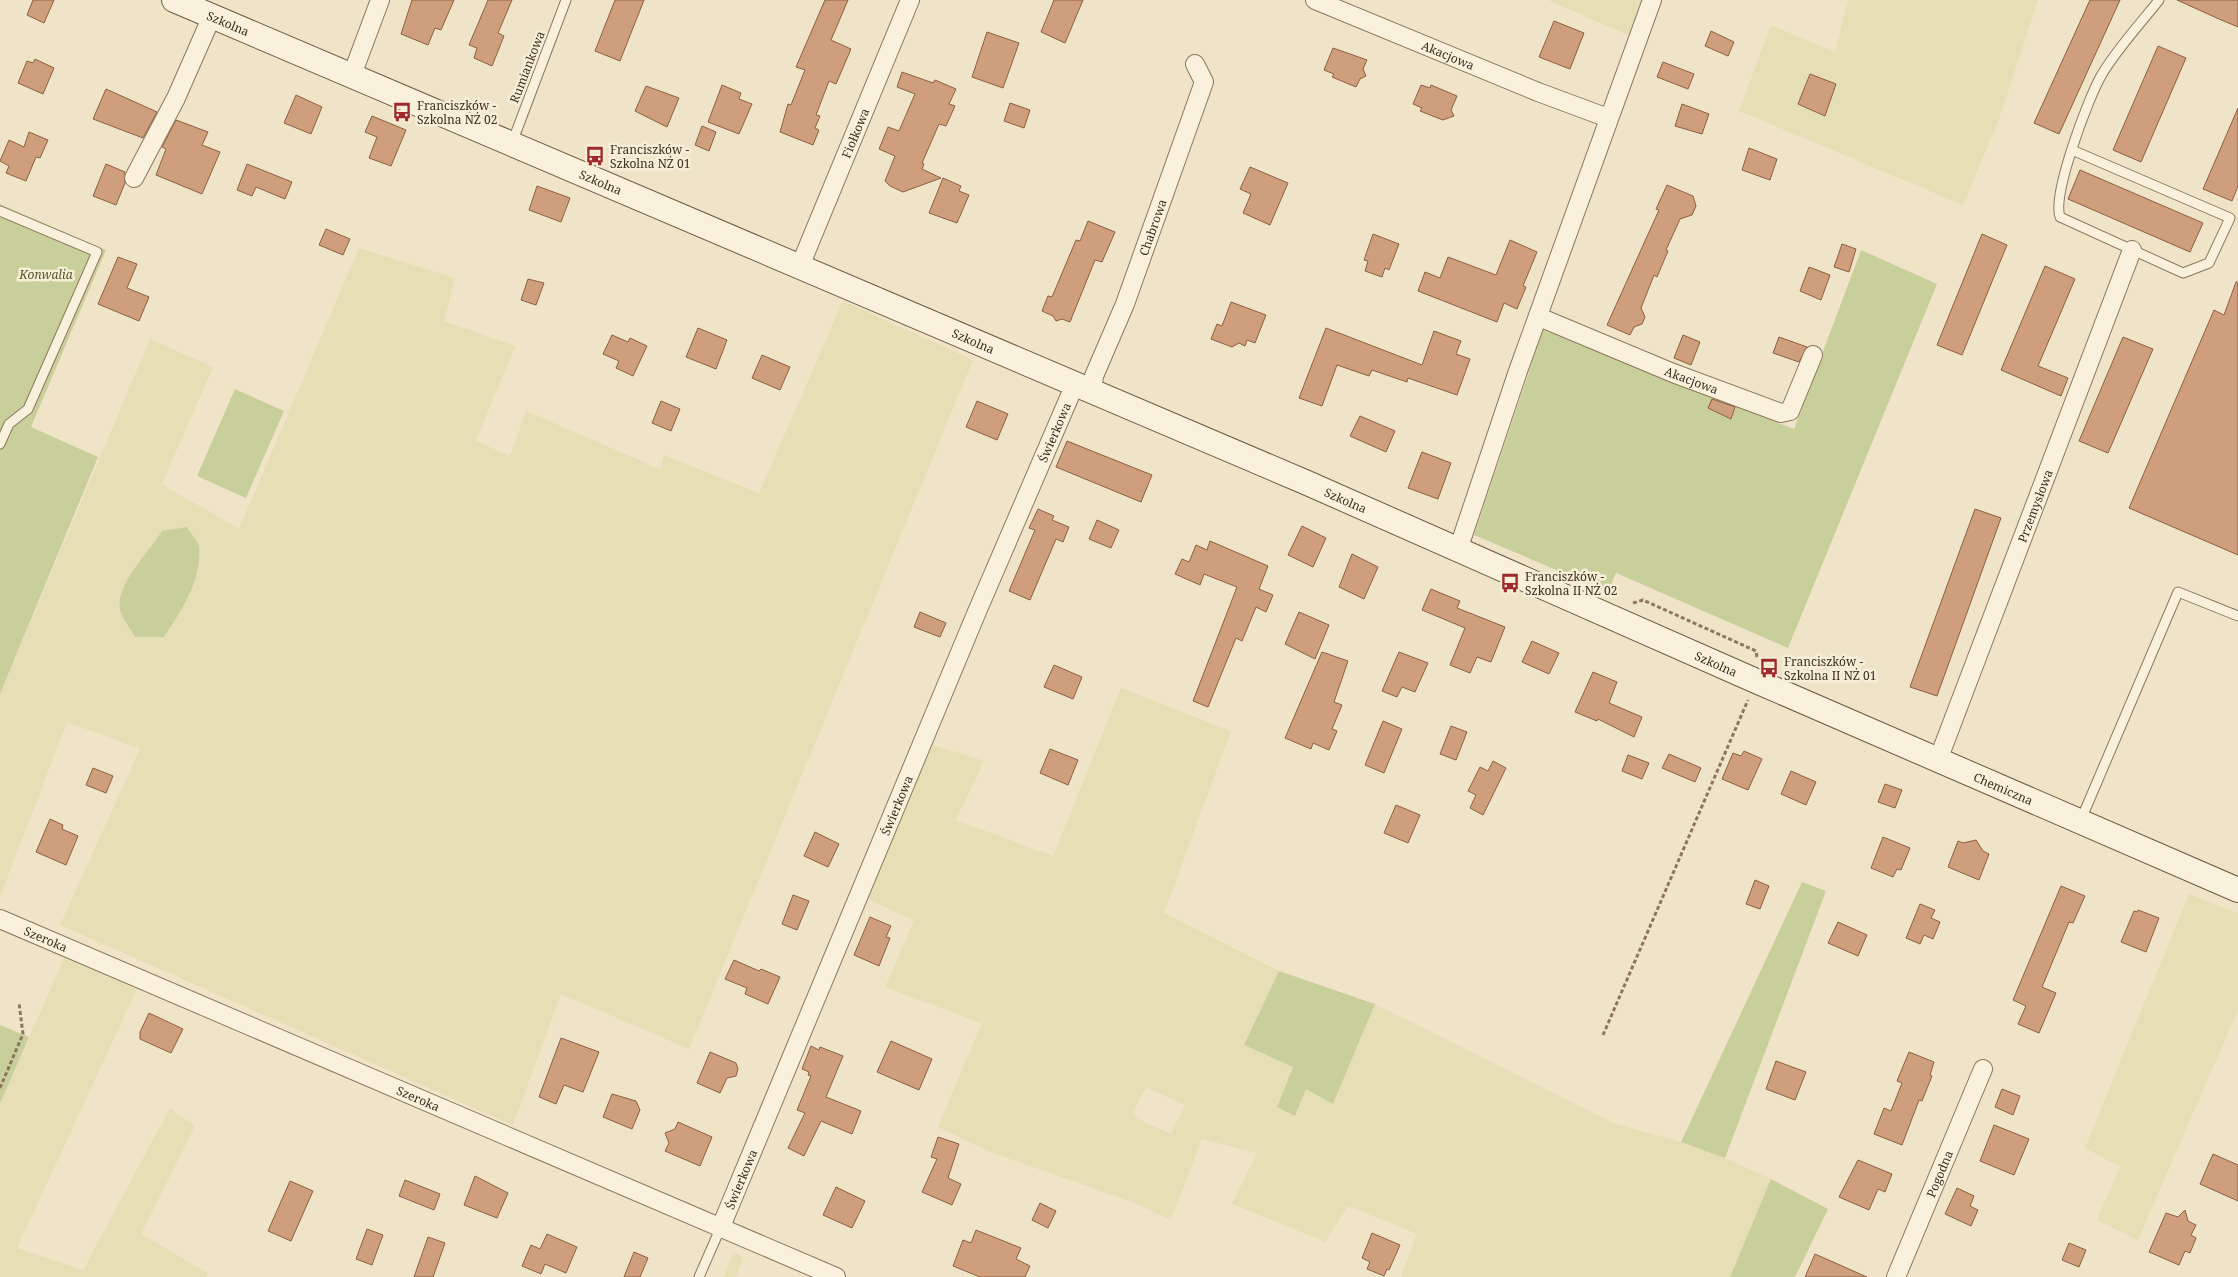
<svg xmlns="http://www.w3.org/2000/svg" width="2238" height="1277" viewBox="0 0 2238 1277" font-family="'Noto Serif',serif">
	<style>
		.farmland { fill: #e6deb5; fill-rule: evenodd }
		.green { fill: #c9cf9b }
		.building { fill: #cf9f7d; stroke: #8d5f41 }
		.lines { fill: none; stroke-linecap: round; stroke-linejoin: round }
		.lane-casing { stroke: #8d765c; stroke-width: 11 }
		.street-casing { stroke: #8d765c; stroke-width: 20 }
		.secondary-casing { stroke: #6f573f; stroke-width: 26 }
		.path { stroke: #8d765c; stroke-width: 3; stroke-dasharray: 4 2.5; stroke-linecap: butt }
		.lane { stroke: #faf1dc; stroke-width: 9 }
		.street { stroke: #faf1dc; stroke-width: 18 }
		.secondary { stroke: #faf1dc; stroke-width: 24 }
		.labels { text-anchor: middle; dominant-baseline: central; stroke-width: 5; stroke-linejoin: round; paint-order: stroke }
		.street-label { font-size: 12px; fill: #3d2e20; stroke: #f7eed8 }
		.poi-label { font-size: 12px; fill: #3d2e20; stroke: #f7eed8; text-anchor: start }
		.park-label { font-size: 12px; font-style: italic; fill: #4d5a26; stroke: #f7eed8 }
	</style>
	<rect width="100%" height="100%" fill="#f0e4c8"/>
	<path class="farmland" d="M1548 0H1643L1632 37Z
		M1848 0H2038L1998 122 1963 205 1739 111 1771 25 1835 52Z
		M359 248 455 278 444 321 515 346 476 441 510 456 526 411 660 469 664 455 759 493 843 301 973 360 689 1049 561 994 513 1125 60 925 140 749 67 722 0 897V694L150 339 213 367 162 484 239 529Z
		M1121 688 1231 731 1164 913 1279 971 1244 1045 1293 1067 1277 1106 1306 1088 1333 1104 1375 1004 1616 1124 1681 1142 1725 1158 1771 1179 1730 1277H1401L1417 1234 1348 1206 1325 1242 1232 1204 1257 1153 1202 1139 1171 1220 1132 1202 993 1153 938 1127 993 996 981 1023 885 987 914 921 866 898 933 745 984 761 956 820 1053 856ZM1146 1087 1185 1105 1171 1134 1136 1118 1133 1112Z
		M2189 894 2238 913V1010L2138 1240 2097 1220 2120 1167 2085 1148Z
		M64 958 137 989 17 1248 83 1270 170 1108 195 1126 141 1234 208 1273 206 1277H0V1104Z
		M734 1252 743 1257 736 1277H723Z"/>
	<path class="green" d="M0 204 106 250 31 427 98 457 0 694Z
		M1861 250 1937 284 1788 648 1616 573 1608 592 1474 535 1543 330 1794 429Z
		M235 389 284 411 246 498 197 476Z
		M187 527C190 533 198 541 199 547 202 581 181 611 164 637H135C131 629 122 618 120 610 115 585 149 552 162 531Z
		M1802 882 1826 891 1725 1158 1681 1142Z
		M1279 971 1375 1004 1333 1104 1306 1089 1295 1116 1277 1107 1293 1067 1244 1045Z
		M0 1025 29 1037 0 1104Z
		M1771 1179 1828 1209 1795 1277H1730Z"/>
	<path class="building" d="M33 0H54L44 23 27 15Z
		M412 0H454L441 30 435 28 428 45 401 34Z
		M488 0H512L498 33 504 36 492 66 474 58 477 48 469 45Z
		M615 0H644L620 61 595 51Z
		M825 0H848L831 40 851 49 836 84 829 81 816 115 820 116 815 128 819 130 813 145 780 132 788 104 791 105 805 70 796 67Z
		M1054 0H1083L1065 43 1041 32Z
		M2090 0H2120L2059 134 2034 123Z
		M2177 0H2238V27L2219 19Z
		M1554 21 1584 33 1570 69 1539 57Z
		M1711 31 1734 42 1728 56 1705 46Z
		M987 32 1019 43 1003 88 972 77Z
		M2158 46 2186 58 2141 162 2113 150Z
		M1333 48 1367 60 1363 69 1366 76 1360 79 1356 87 1332 77 1334 74 1324 70Z
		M35 59 54 68 43 94 18 83 27 61 33 63Z
		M1663 62 1694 74 1688 89 1657 77Z
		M902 72 933 83 935 80 956 89 949 104 955 106 946 126 939 124 922 163 924 164 922 169 941 178 903 192 890 186 885 181 895 156 879 149 888 127 899 131 915 94 897 87Z
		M1810 74 1836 84 1825 116 1798 104Z
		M722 85 741 93 739 99 752 104 739 134 708 122Z
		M1421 85 1430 88 1431 85 1457 96 1451 110 1454 116 1443 120 1420 111 1422 108 1413 104Z
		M646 86 679 98 667 127 635 111Z
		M106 89 157 112 143 138 93 119Z
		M296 95 322 107 311 134 284 123Z
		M1010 103 1030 110 1024 128 1004 121Z
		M1682 104 1709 114 1702 134 1675 126Z
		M2238 108V186L2232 201 2203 189Z
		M372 116 406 130 391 166 369 158 377 137 365 132Z
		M176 120 208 132 202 145 220 152 202 194 156 175 166 149 162 147Z
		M702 126 716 132 709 151 695 145Z
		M29 132 48 140 40 158 36 157 26 181 6 173 9 166 0 161 9 140 24 147Z
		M1749 148 1777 159 1770 180 1742 170Z
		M106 164 125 172V183L116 205 93 196Z
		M247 164 292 182 285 199 256 187 252 196 237 190Z
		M1250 167 1288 183 1270 225 1243 213 1251 194 1240 189Z
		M2080 170 2203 223 2190 252 2068 199Z
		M943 178 961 186 959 191 969 195 957 223 929 213Z
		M1667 185 1693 196 1696 206 1692 215 1680 219 1666 250 1668 251 1657 277 1654 275 1641 308 1645 317 1642 324 1634 327 1630 335 1607 325 1659 210 1656 209Z
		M537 186 570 198 561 222 529 210Z
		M1088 221 1115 232 1102 262 1095 260 1070 322 1062 319 1056 321 1053 316 1042 311 1048 296 1052 297 1076 240 1080 241Z
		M326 229 350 239 343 255 319 245Z
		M1373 234 1399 244 1389 270 1385 268 1382 277 1365 271 1368 261 1364 260Z
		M1982 234 2007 245 1962 355 1937 345Z
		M1510 240 1537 252 1523 286 1526 287 1517 309 1504 303 1497 322 1418 291 1425 272 1440 278 1448 257 1496 275Z
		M1842 244 1856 249 1849 272 1834 267Z
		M118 257 137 264 127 288 149 297 139 321 98 304Z
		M2045 266 2075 279 2038 366 2068 378 2061 396 2001 370Z
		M1809 267 1830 275 1821 300 1800 291Z
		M528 279 544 283 536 305 521 300Z
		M2236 282H2238V555L2129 508 2214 310 2224 315Z
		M1231 302 1266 315 1255 343 1247 340 1245 346 1239 343 1232 347 1211 339 1217 324 1222 326Z
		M698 328 727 340 716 369 686 357Z
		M1326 328 1422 365 1434 331 1461 341 1456 354 1470 359 1457 395 1408 378 1407 382 1372 370 1369 376 1337 365 1322 406 1299 398Z
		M612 335 628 342 630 338 647 346 633 376 616 368 619 361 603 354Z
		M1683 335 1700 342 1691 365 1674 358Z
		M1779 337 1807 347 1799 362 1773 353Z
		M2123 337 2153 349 2108 453 2079 441Z
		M762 355 790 367 780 390 752 378Z
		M1712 399 1735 407 1731 419 1708 408Z
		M661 401 680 409 671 431 652 423Z
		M977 401 1008 414 997 440 966 427Z
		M1360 416 1395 431 1386 452 1350 436Z
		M1067 441 1152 475 1141 502 1056 467Z
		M1422 452 1451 463 1438 499 1408 488Z
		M1038 509 1054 516 1052 520 1069 527 1063 542 1056 539 1030 600 1009 591 1035 530 1029 528Z
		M1975 509 2001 518 1937 696 1910 687Z
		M1097 520 1119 530 1111 548 1089 539Z
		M1302 526 1326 538 1313 567 1288 555Z
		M1210 541 1268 566 1259 589 1273 595 1266 612 1256 607 1242 641 1236 638 1208 707 1193 701 1237 587 1204 574 1200 585 1175 574 1182 559 1189 562 1196 545 1207 550Z
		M1352 554 1378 567 1364 599 1339 587Z
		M1431 589 1460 601 1457 608 1505 627 1491 662 1477 657 1470 673 1450 665 1465 628 1422 610Z
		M920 612 946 623 940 637 914 627Z
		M1299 612 1329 625 1315 659 1285 644Z
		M1532 641 1559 653 1549 674 1522 662Z
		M1322 652 1348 661 1334 702 1342 705 1332 729 1337 731 1329 750 1313 743 1311 749 1285 738Z
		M1399 652 1428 663 1415 692 1402 687 1397 697 1382 691Z
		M1054 665 1082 677 1073 699 1044 687Z
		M1593 672 1617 682 1609 703 1642 717 1634 737 1598 719 1597 721 1575 712Z
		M1383 721 1402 729 1384 773 1365 765Z
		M1451 726 1467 732 1456 760 1440 754Z
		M1050 749 1078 760 1068 785 1040 773Z
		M1744 751 1762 759 1748 790 1722 779 1733 753 1741 756Z
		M1669 754 1701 768 1695 782 1662 768Z
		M1628 755 1649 763 1642 779 1622 771Z
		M1493 761 1506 768 1483 815 1470 808 1476 795 1468 791 1480 767 1488 771Z
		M93 768 113 776 106 793 86 785Z
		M1791 771 1816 782 1806 805 1781 794Z
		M1885 784 1902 790 1895 808 1878 802Z
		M1396 805 1420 815 1408 843 1384 833Z
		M50 819 63 825 62 829 78 836 66 865 36 852Z
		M815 832 839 844 828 867 804 856Z
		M1883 837 1910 848 1901 870 1897 869 1893 877 1871 868Z
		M1976 840 1983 851 1989 854 1979 880 1948 867 1958 841 1963 843Z
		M1755 880 1769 886 1760 909 1746 904Z
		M2061 886 2085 896 2073 923 2069 922 2042 987 2056 993 2039 1033 2018 1024 2026 1006 2013 1000Z
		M793 895 809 901 797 930 782 924Z
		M1920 904 1935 910 1931 918 1940 922 1933 939 1924 935 1920 944 1906 938Z
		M2138 910 2159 918 2146 952 2121 942 2134 911 2137 912Z
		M870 917 891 926 886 937 890 938 879 966 854 955Z
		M1838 922 1867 935 1858 956 1828 943Z
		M734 960 759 971 761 969 780 977 768 1004 745 994 747 988 725 979Z
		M149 1013 183 1029 171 1053 140 1039V1032Z
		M561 1038 599 1052 583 1092 564 1085 556 1104 539 1097Z
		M891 1041 932 1059 919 1090 877 1072Z
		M811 1046 819 1050 820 1047 843 1056 826 1097 861 1111 852 1134 821 1121 804 1156 788 1148 805 1113 797 1110 811 1076 808 1075 809 1072 802 1069Z
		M710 1052 736 1063 738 1069 736 1076 727 1078 720 1093 697 1083Z
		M1909 1052 1934 1062 1930 1075 1932 1076 1922 1101 1919 1100 1902 1145 1874 1134 1884 1108 1891 1111 1902 1083 1897 1081Z
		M1776 1061 1806 1072 1795 1100 1766 1089Z
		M2002 1089 2020 1096 2013 1115 1995 1107Z
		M612 1094 636 1101 640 1110 632 1129 603 1117Z
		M678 1122 712 1137 700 1166 665 1151 669 1143 665 1133 675 1129Z
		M1994 1125 2029 1139 2014 1175 1980 1161Z
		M938 1137 959 1144 948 1178 961 1184 952 1205 922 1192 937 1159 931 1157Z
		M2213 1154 2238 1165V1201L2200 1184Z
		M1858 1160 1892 1174 1885 1192 1878 1189 1869 1210 1839 1197Z
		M475 1176 508 1193 497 1218 464 1205Z
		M405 1180 440 1194 434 1210 399 1196Z
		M290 1181 313 1191 291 1241 268 1231Z
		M836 1187 865 1201 852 1228 823 1215Z
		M1957 1188 1974 1196 1970 1206 1978 1210 1971 1226 1945 1214Z
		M1040 1203 1056 1211 1048 1228 1032 1220Z
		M2185 1210 2188 1221 2196 1225 2191 1235 2196 1238 2190 1253 2185 1251 2179 1265 2149 1252 2166 1213 2178 1217Z
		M367 1229 383 1235 372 1265 356 1259Z
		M976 1230 1021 1248 1016 1259 1030 1266 1025 1277H980L953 1266 963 1240 971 1243Z
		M1372 1233 1400 1245 1389 1270 1387 1269 1384 1276 1367 1269 1370 1262 1362 1258Z
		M547 1234 577 1247 566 1273 545 1264 541 1274 522 1266 531 1245 540 1249Z
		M428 1237 445 1243 433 1277H414Z
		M2069 1243 2086 1250 2079 1267 2062 1260Z
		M634 1252 648 1258 640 1277H624Z
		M1815 1254 1867 1277H1805Z"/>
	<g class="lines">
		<defs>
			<path id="lane" d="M512 143 566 0
				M2072 150 2230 218 2209 263 2183 273 2060 217C2052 194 2088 99 2101 76 2115 51 2141 23 2159 0
				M0 211 97 252 28 409 9 424 0 444
				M2080 822 2178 592 2238 616
				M699 1277 720 1229"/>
			<g id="street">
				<path id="s1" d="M1315 0 1538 92 1608 118"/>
				<path d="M352 75 380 0"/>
				<path d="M134 178 176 98 212 16"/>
				<path id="s2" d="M800 266 910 0"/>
				<path id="s3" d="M1539 317 1673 373 1781 413 1790 411 1813 355"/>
				<path id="s4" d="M1092 391 1094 376 1125 304 1204 82 1195 64"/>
				<path d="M1458 550 1518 371 1652 0"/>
				<path id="s5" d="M1938 760 2132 250"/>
				<path id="s6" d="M0 919 836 1277"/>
				<path id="s7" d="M720 1229 976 614 1075 384"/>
				<path id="s8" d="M1896 1277 1983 1069"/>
			</g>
			<g id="secondary">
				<path id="s9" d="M174 0 1305 482 1756 681 2238 890"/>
			</g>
		</defs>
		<use href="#lane" class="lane-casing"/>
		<use href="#street" class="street-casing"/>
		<use href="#secondary" class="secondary-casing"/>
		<path class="path" d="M1633 603 1643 600 1756 651 1757 658
			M1603 1035 1748 700
			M0 1088 23 1034 19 1003"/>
		<use href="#lane" class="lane"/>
		<use href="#street" class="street"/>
		<use href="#secondary" class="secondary"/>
	</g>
	<defs>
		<symbol id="bus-bare" viewBox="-9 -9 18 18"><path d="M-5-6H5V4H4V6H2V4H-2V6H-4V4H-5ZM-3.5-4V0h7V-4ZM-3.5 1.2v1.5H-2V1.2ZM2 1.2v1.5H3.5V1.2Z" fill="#9e2a2b" stroke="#f7eed8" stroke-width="2.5" paint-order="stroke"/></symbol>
	</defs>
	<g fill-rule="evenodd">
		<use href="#bus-bare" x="388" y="98" width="28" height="28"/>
		<use href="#bus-bare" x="581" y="142" width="28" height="28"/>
		<use href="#bus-bare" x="1496" y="569" width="28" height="28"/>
		<use href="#bus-bare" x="1755" y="654" width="28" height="28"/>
	</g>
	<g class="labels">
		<g class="street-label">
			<text stroke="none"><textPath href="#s9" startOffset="59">Szkolna</textPath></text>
			<text stroke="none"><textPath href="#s1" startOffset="144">Akacjowa</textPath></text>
			<text transform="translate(527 67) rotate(-69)">Rumiankowa</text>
			<text stroke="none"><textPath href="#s2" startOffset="144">Fiołkowa</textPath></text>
			<text stroke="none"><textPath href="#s9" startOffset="464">Szkolna</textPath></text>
			<text stroke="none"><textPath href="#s4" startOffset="175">Chabrowa</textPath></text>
			<text stroke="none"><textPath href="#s9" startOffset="869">Szkolna</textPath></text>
			<text stroke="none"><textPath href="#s3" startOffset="165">Akacjowa</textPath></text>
			<text stroke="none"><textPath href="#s7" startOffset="864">Świerkowa</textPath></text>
			<text stroke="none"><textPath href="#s9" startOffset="1274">Szkolna</textPath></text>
			<text stroke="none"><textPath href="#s5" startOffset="272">Przemysłowa</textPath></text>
			<text stroke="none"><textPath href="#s9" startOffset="1679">Szkolna</textPath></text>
			<text stroke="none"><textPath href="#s9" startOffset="1992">Chemiczna</textPath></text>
			<text stroke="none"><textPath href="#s7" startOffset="459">Świerkowa</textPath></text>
			<text stroke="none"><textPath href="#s6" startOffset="50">Szeroka</textPath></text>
			<text stroke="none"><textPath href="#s6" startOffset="455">Szeroka</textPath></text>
			<text stroke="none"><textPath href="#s8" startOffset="112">Pogodna</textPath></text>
			<text stroke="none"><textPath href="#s7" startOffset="54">Świerkowa</textPath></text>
		</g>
		<g class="poi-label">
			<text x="417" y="105">Franciszków -<tspan x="417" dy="14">Szkolna NŻ 02</tspan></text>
			<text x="610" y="149">Franciszków -<tspan x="610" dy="14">Szkolna NŻ 01</tspan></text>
			<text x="1525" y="576">Franciszków -<tspan x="1525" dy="14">Szkolna II NŻ 02</tspan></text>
			<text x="1784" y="661">Franciszków -<tspan x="1784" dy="14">Szkolna II NŻ 01</tspan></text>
		</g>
		<g class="park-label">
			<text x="46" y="274">Konwalia</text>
		</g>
	</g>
</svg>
